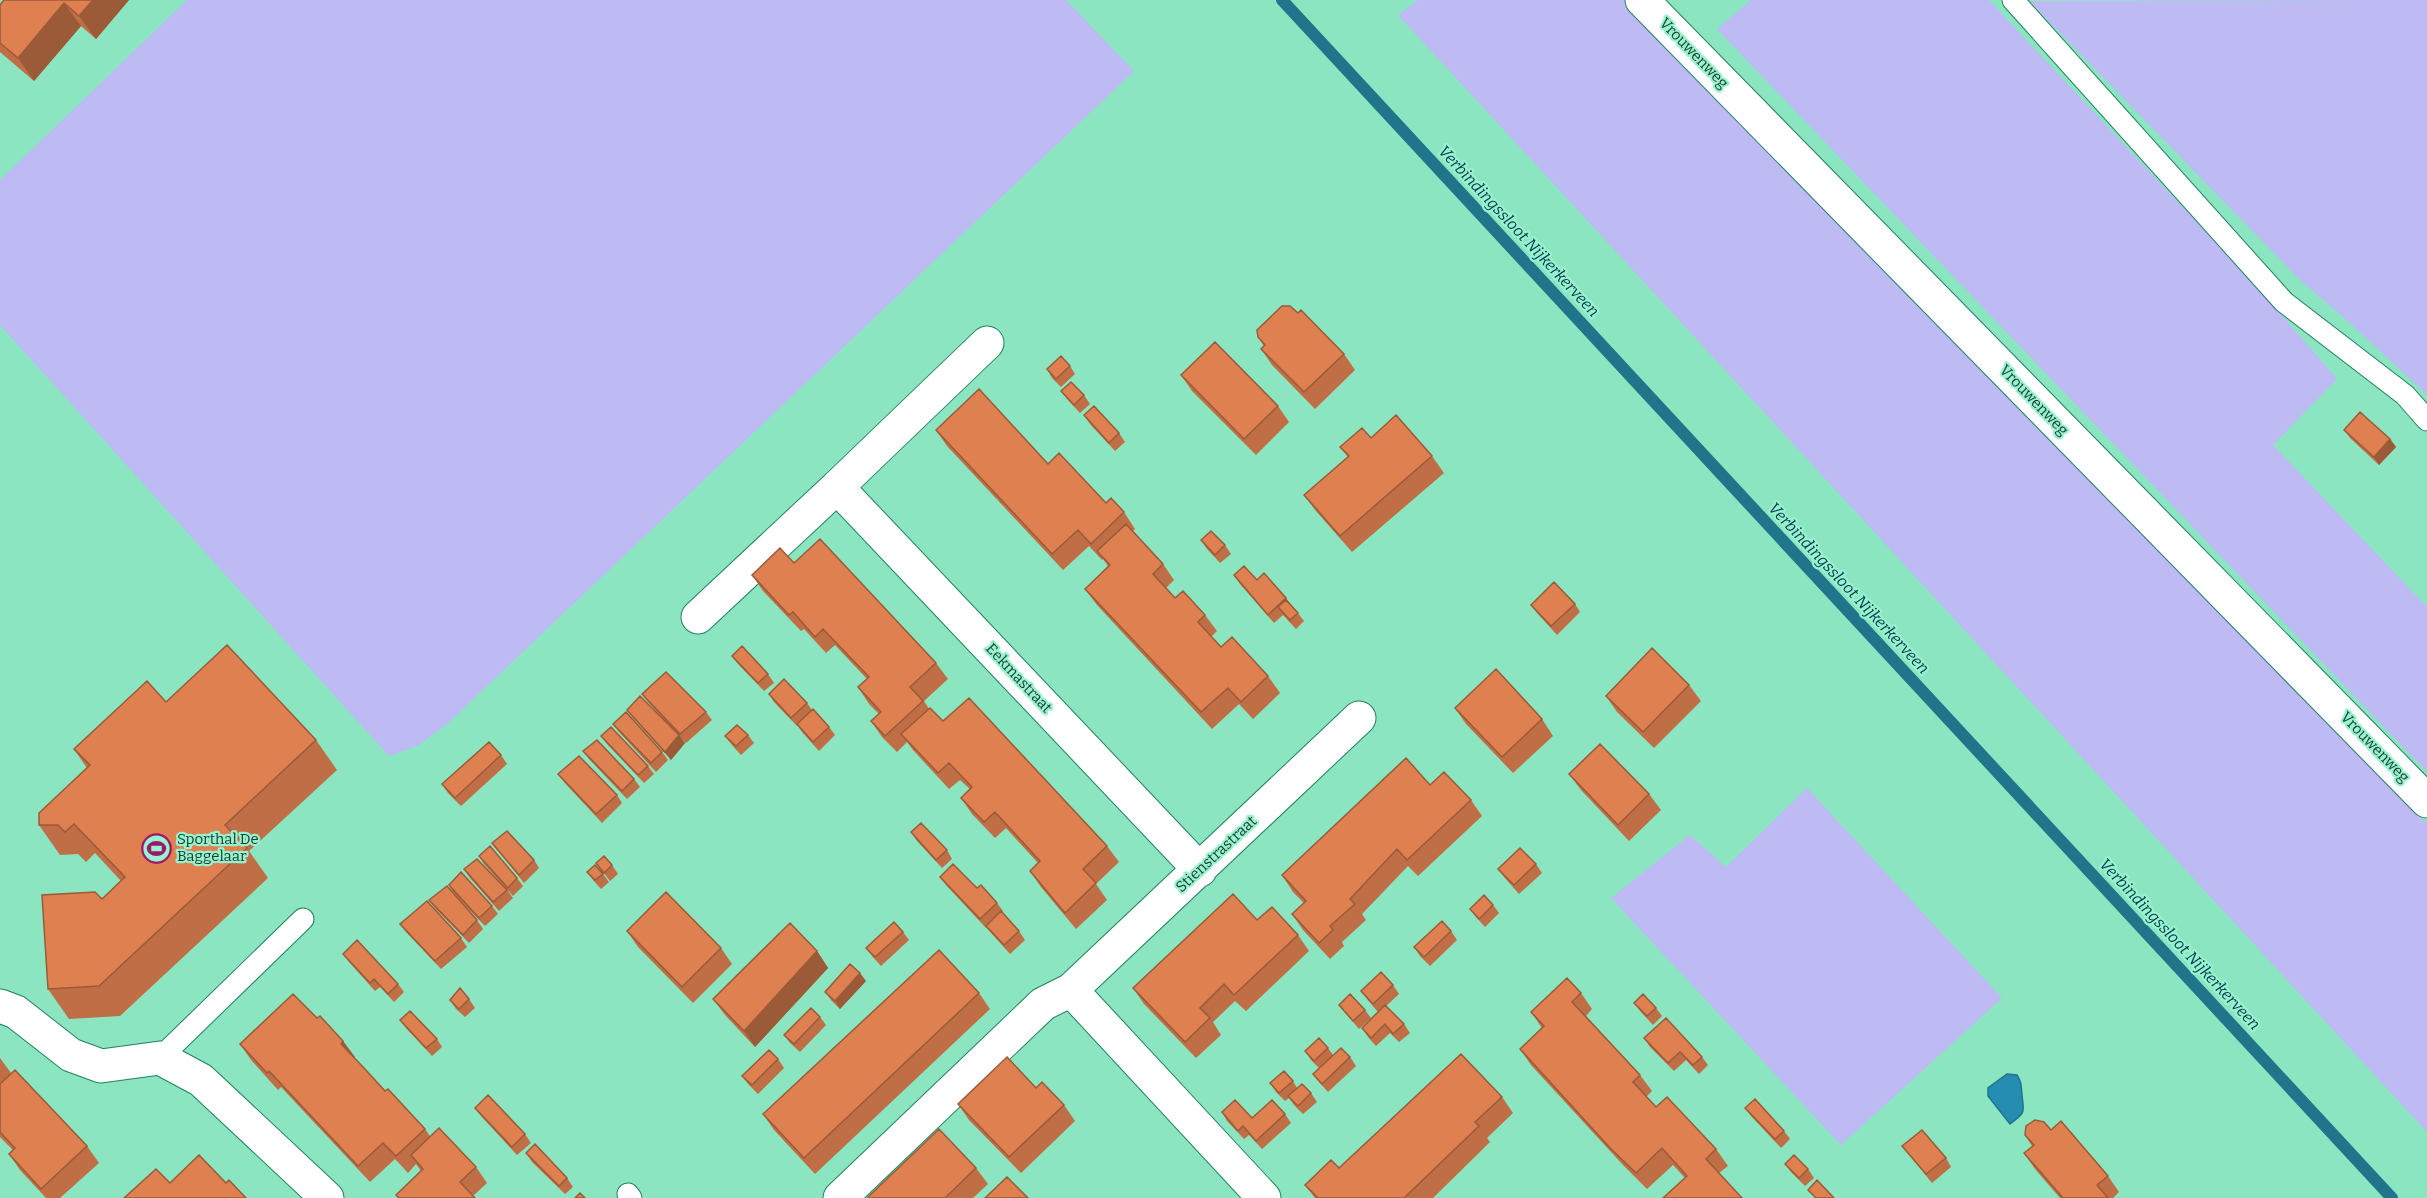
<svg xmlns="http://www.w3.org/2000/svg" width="2427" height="1198" viewBox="0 0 2427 1198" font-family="Bitter,serif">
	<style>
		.green { fill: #bdbaf4 }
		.water { fill: #258db2; stroke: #20758a; stroke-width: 1.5 }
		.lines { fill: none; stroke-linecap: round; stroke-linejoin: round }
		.stream { stroke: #20758a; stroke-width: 12 }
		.lane-casing { stroke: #208162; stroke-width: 23 }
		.street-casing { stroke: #208162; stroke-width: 35 }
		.lane { stroke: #fff; stroke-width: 21 }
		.street { stroke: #fff; stroke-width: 33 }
		.wall { fill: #bf6e45 }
		.shaded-wall { fill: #9b5a38 }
		.building { fill: #de8050; stroke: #9b5a38; stroke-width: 1.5 }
		.labels { text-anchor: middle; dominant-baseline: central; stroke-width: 4.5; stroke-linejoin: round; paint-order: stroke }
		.street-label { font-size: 15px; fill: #163c2e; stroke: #98f2ce }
		.poi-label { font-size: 15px; fill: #163c2e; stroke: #98f2ce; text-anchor: start }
		.water-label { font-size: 16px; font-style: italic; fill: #003a4e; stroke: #98f2ce }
	</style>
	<rect width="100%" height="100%" fill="#8be5c1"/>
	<path class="green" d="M187 0H1066L1134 71 447 724 419 745 389 756 0 325V180Z
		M1418 0H1631L1767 129 2427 824V1132L1398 15Z
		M1751 0H1989L2261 291 2337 379 2273 445 2427 607V772L1717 29Z
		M2427 0V395L2350 323 2301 281 2029 1Z
		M1807 788 2002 998 1841 1145 1611 898 1690 835 1726 867Z"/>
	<path class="water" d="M2007 1074 2017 1075C2022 1083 2021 1086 2022 1095 2024 1113 2026 1112 2010 1124L1988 1096V1088Z"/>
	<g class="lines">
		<path class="stream" d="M1282 0 2392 1198"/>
		<defs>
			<path id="lane" d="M2013 0 2284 302 2405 395 2427 420
				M160 1058 303 919
				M628 1194 631 1198"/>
			<path id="street" d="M1642 0 2427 801
				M987 343 837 487 1200 870
				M698 617 837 487
				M0 1006 16 1012 71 1055 101 1066 160 1058 201 1080 327 1198
				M840 1198 1043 1004 1071 990
				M1264 1198 1071 990 1359 718"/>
		</defs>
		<use href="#lane" class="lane-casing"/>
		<use href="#street" class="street-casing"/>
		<use href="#lane" class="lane"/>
		<use href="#street" class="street"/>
	</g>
	<path class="wall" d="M129 0 96 39 81 26 34 81 0 52V5Z
		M1258 337 1344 354 1355 370 1315 409 1272 365 1261 349 1264 346Z
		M1070 366 1075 374 1061 387 1052 378 1047 369Z
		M1181 375 1278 406 1289 422 1256 455 1192 391Z
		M1061 391 1084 395 1090 404 1080 413 1067 399Z
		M1084 415 1119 433 1125 442 1115 451 1090 424Z
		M936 430 1048 464 1106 503 1124 512 1135 529 1133 531 1163 564 1174 580 1166 588 1175 598 1205 615 1217 631 1211 637 1221 647 1268 676 1280 693 1253 719 1239 704 1212 729 1097 605 1085 589 1108 566 1103 559 1102 560 1089 546 1063 570 947 446Z
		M2344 430 2390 439 2396 447 2379 465 2350 438Z
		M1371 438 1432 456 1444 473 1352 552 1316 511 1304 495 1348 457 1340 447Z
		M1201 540 1225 545 1231 554 1220 563 1207 549Z
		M794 563 936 663 948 679 924 701 929 709 943 721 1107 846 1119 862 1096 884 1107 900 1076 929 1041 887 1030 871 1038 863 1006 828 995 838 972 814 961 798 970 789 960 780 949 789 913 750 907 742 897 752 882 737 871 721 879 714 869 704 858 687 867 679 835 645 826 653 804 629 801 631 763 591 752 575Z
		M1234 575 1257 580 1286 598 1304 621 1296 629 1283 615 1274 623 1240 584Z
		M1575 604 1580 612 1557 635 1537 613 1531 605Z
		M732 656 768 674 774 683 764 691 738 664Z
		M1689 685 1701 701 1654 748 1617 712 1606 696Z
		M642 694 706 712 712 720 686 743 680 737 685 743 671 760 633 718 627 710 668 724 648 702Z
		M769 694 807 703 812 710 829 727 835 735 819 751 802 732 798 726H797L774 702Z
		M166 702 316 740 337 770 249 851 268 878 120 1016 69 1019 48 989 102 899 121 881 95 853 86 862 78 854 60 855 39 825 87 768 74 749Z
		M1455 708 1542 719 1553 736 1513 773 1466 724Z
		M613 724 662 752 668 760 656 772 619 732Z
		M748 735 754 743 741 755 731 744 725 736Z
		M601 736 648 766 654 774 644 783 607 744Z
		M583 751 634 779 640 787 627 799 589 759Z
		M501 755 507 764 461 806 448 793 442 784Z
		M558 774 617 795 622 803 602 823 564 782Z
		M1569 774 1649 794 1661 810 1629 841 1581 790Z
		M1430 785 1471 800 1482 816 1418 876 1408 866 1362 914 1366 920 1342 942 1344 946 1330 959 1303 930 1292 914 1304 903 1293 892 1282 875Z
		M911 832 947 850 952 859 942 868 917 841Z
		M492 843 534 860 539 868 524 883Z
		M479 856 517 878 523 886 513 896 484 864Z
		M596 863 612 865 618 874 610 881Z
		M1536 864 1542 873 1519 894 1504 877 1498 869Z
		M464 869 507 890 513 898 499 911 470 878Z
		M587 872 603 874 609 882 601 889 593 880Z
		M940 877 977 888 997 903 1003 911 1002 912 1019 931 1025 940 1010 954 992 934 986 927V928L946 885Z
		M449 885 492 906 498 914 485 926 454 894Z
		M429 900 477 920 483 929 469 943 435 908Z
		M1493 905 1499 913 1485 927 1476 917 1470 909Z
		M1257 920 1298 935 1309 951 1246 1011 1235 1001 1213 1022 1221 1035 1196 1058 1144 1004 1133 988Z
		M400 924 461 938 467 947 441 969 406 932Z
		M627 931 721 948 732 964 693 1003 638 947Z
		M1451 931 1457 940 1430 966 1420 956 1414 947Z
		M903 932 909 940 881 966 872 956 866 948Z
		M817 951 828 968 755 1047 725 1015 713 999Z
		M343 954 398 984 404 992 394 1002 380 987 375 991 349 962Z
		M866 981 840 1009 831 1000 825 992Z
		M1393 985 1399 994 1386 1006 1404 1024 1410 1033 1399 1042 1390 1033 1376 1046 1368 1037 1362 1028 1378 1012 1367 999 1361 991Z
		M979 993 990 1009 815 1174 774 1130 763 1114Z
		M1581 993 1592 1009 1586 1016 1640 1075 1652 1091 1646 1097 1656 1107 1716 1149 1728 1166 1719 1173 1685 1178 1673 1165 1647 1189 1623 1165 1531 1065 1520 1049 1542 1028 1531 1012Z
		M469 999 475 1008 465 1017 456 1009 450 1000Z
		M1634 1003 1656 1008 1662 1016 1653 1025 1640 1011Z
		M1339 1005 1365 1010 1371 1018 1359 1029Z
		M820 1017 826 1025 800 1052 790 1043 784 1035Z
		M317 1018 343 1041 354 1058 385 1091 425 1129 430 1136 476 1167 487 1183 473 1196 475 1198H398L396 1195 421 1171 416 1164 408 1173 395 1159 370 1182 281 1087 278 1090 251 1060 240 1044Z
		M400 1020 437 1039 442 1047 432 1056 406 1028Z
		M1644 1038 1702 1057 1708 1065 1699 1074 1686 1060 1674 1071 1650 1047Z
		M1328 1048 1333 1055 1350 1057 1356 1066 1328 1092 1319 1082 1313 1074 1319 1068 1311 1060 1305 1051Z
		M0 1058 11 1073 87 1146 99 1163 60 1198H46L20 1170 9 1154 13 1150 0 1137Z
		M778 1059 784 1068 758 1094 748 1084 742 1076Z
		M1293 1081 1297 1088 1311 1093 1317 1102 1303 1114 1294 1105 1289 1098 1285 1101 1276 1092 1270 1083Z
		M1036 1088 1064 1105 1075 1121 1021 1173 969 1120 958 1104Z
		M1502 1097 1513 1113 1487 1138 1490 1142 1433 1198H1315L1305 1185 1339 1168Z
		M475 1108 525 1134 531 1143 517 1155 481 1116Z
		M1745 1108 1784 1131 1790 1139 1781 1148 1751 1116Z
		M1222 1112 1252 1118 1285 1114 1291 1123 1262 1149 1249 1135 1244 1139 1227 1121Z
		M2051 1130 2108 1176 2119 1192 2113 1198H2060L2035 1169 2024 1153 2032 1146 2025 1135Z
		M1902 1146 1946 1158 1951 1167 1932 1183Z
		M526 1153 567 1178 573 1187 565 1194 532 1162Z
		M1785 1164 1808 1169 1814 1178 1805 1186 1791 1172Z
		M976 1168 988 1184 973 1198H868Z"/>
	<path class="shaded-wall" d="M93 0H129L96 39 79 16Z
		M64 3 81 26 34 81 18 58Z
		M2390 439 2396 447 2379 465 2374 457Z
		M679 735 685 743 671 760 665 752Z
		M817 951 828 968 755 1047 744 1031Z
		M860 973 866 981 840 1009 835 1001Z
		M343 1041 355 1057 353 1060 341 1044Z"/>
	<path class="building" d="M4 0H93L79 16 64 3 18 58 0 43V5Z
		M1282 306H1290L1298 313 1301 310 1344 354 1304 392 1261 349 1265 345 1258 337 1257 330Z
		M1215 342 1278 406 1244 439 1181 375Z
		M1061 356 1070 366 1056 379 1047 369Z
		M1071 382 1084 395 1074 405 1061 391Z
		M979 389 1048 464 1059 453 1106 503 1111 498 1124 512 1091 544 1078 530 1052 554 936 430Z
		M1094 406 1119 433 1109 443 1084 415Z
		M2360 412 2390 439 2374 457 2344 430Z
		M1396 415 1432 456 1340 536 1304 495 1349 456 1340 447 1362 428 1371 438Z
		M1126 524 1163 564 1153 574 1175 598 1183 591 1205 615 1198 622 1221 647 1232 637 1268 676 1241 702 1228 688 1201 712 1085 589 1110 565 1097 551Z
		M1211 531 1225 545 1215 555 1201 540Z
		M820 539 936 663 910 687 923 701 885 736 871 721 881 712 858 687 869 677 823 629 815 637 793 612 789 615 752 575 780 548 794 563Z
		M1244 566 1257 580 1264 573 1286 598 1268 615 1234 575Z
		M1554 582 1575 604 1551 626 1531 605Z
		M1286 600 1298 613 1290 620 1278 607Z
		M227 645 316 740 225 825 247 848 99 986 48 989 42 895 95 892 102 899 125 877 74 824 65 832 58 825H39V813L90 765 74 749 147 681 166 702Z
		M742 646 768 674 758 683 732 656Z
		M1652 648 1689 685 1643 732 1606 696Z
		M1496 669 1542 719 1502 757 1455 708Z
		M666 672 706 712 680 734 642 694Z
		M784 679 807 703 791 718 769 694Z
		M640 696 679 735 665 752 627 710Z
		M969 698 1107 846 1083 869 1096 883 1065 913 1030 871 1040 861 995 812 984 822 961 798 972 787 949 763 938 773 901 734 930 708 943 721Z
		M813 709 829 727 813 742 797 724Z
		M626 712 662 752 651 763 613 724Z
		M737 725 748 735 736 746 725 736Z
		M611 727 648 766 638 775 601 736Z
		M597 740 634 779 622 791 583 751Z
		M489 742 501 755 455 798 442 784Z
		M1600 744 1649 794 1618 825 1569 774Z
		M579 756 617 795 596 814 558 774Z
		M1406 758 1430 785 1444 772 1471 800 1407 860 1397 849 1350 899 1355 904 1330 926 1333 930 1319 943 1292 914 1306 901 1282 875Z
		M921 823 947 850 936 860 911 832Z
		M507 831 534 860 519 875 492 843Z
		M490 846 517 878 508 888 479 856Z
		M1520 848 1536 864 1514 885 1498 869Z
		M604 856 612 865 604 873 596 863Z
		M477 859 507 890 493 902 464 869Z
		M953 864 977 888 981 885 997 903 980 919 940 877Z
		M595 865 603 874 595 880 587 872Z
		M461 872 492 906 479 918 449 885Z
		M447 886 477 920 463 935 429 900Z
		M666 892 721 948 682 987 627 931Z
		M1233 894 1257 920 1272 907 1298 935 1234 995 1224 984 1200 1008 1210 1018 1185 1042 1133 988Z
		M1484 895 1493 905 1479 919 1470 909Z
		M427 901 461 938 435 961 400 924Z
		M1001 911 1019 931 1004 945 986 926Z
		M1442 921 1451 931 1424 957 1414 947Z
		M894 922 903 932 875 957 866 948Z
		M790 923 817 951 744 1031 713 999Z
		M357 940 398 984 388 994 374 979 370 983 343 954Z
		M939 950 979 993 804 1158 763 1114Z
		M850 964 860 973 835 1001 825 992Z
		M1381 972 1393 985 1373 1004 1361 991Z
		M1567 978 1581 993 1572 1002 1640 1075 1633 1082 1656 1107 1667 1097 1716 1149 1706 1159 1742 1198H1663L1687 1176 1662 1148 1636 1173 1611 1149 1520 1049 1544 1026 1531 1012Z
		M460 988 469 999 459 1009 450 1000Z
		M293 994 317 1018 320 1016 343 1041 341 1044 364 1068 385 1091 388 1089 425 1129 396 1156 383 1143 358 1166 269 1071 267 1073 240 1044Z
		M1350 994 1365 1010 1353 1021 1339 1005Z
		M1643 994 1656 1008 1647 1016 1634 1003Z
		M1385 1005 1404 1024 1393 1034 1385 1024 1371 1038 1362 1028Z
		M811 1008 820 1017 794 1044 784 1035Z
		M410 1011 437 1039 426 1048 400 1020Z
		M1666 1018 1702 1057 1693 1065 1680 1052 1668 1063 1644 1038Z
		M1319 1038 1328 1048 1314 1061 1305 1051Z
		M1341 1048 1350 1057 1322 1084 1313 1074Z
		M769 1050 778 1059 752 1085 742 1076Z
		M1461 1054 1502 1097 1475 1122 1479 1126 1404 1198H1318L1305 1185 1331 1160 1339 1168Z
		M1007 1057 1036 1088 1042 1082 1064 1105 1009 1157 958 1104Z
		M15 1070 87 1146 41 1189 9 1154 15 1148 0 1132V1084Z
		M1284 1071 1293 1081 1279 1093 1270 1083Z
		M1302 1084 1311 1093 1298 1106 1288 1096Z
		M488 1095 525 1134 512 1147 475 1108Z
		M1755 1099 1784 1131 1775 1139 1745 1108Z
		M1235 1100 1252 1118 1272 1100 1285 1114 1256 1141 1243 1126 1238 1131 1222 1112Z
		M2035 1120 2044 1122 2051 1130 2061 1121 2108 1176 2097 1185 2108 1198H2063L2024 1153 2034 1145 2025 1135 2026 1126Z
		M439 1128 476 1167 460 1182 475 1198H399L396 1195 423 1169 411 1155Z
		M939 1129 976 1168 945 1198H869L868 1197Z
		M1922 1130 1946 1158 1926 1174 1902 1146Z
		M535 1144 567 1178 559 1186 526 1153Z
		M199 1155 226 1183 229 1180 246 1198H124L156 1169 170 1183Z
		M1794 1155 1808 1169 1799 1178 1785 1164Z
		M1007 1177 1028 1198H985Z
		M1817 1180 1834 1198H1816L1808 1190Z
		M580 1193 585 1198H575Z"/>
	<defs>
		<symbol id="stadium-ring" viewBox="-11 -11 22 22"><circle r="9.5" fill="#98f2ce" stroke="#9b196d" stroke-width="1.5"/><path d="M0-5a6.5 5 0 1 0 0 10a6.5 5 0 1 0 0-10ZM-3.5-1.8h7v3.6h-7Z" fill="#9b196d"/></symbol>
	</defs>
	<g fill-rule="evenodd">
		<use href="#stadium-ring" x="140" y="832" width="33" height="33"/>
	</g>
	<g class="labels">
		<g class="street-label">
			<text transform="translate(1694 53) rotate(46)">Vrouwenweg</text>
			<text transform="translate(2034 400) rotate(46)">Vrouwenweg</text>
			<text transform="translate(1019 678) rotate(47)">Eekmastraat</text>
			<text transform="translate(2375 747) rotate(46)">Vrouwenweg</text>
			<text transform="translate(1216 854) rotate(-43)">Stienstrastraat</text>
		</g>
		<g class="poi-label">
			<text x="177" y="839">Sporthal De<tspan x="177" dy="17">Baggelaar</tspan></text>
		</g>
		<g class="water-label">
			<text transform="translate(1519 231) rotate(47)">Verbindingssloot Nijkerkerveen</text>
			<text transform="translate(1849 588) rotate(47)">Verbindingssloot Nijkerkerveen</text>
			<text transform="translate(2180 944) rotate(47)">Verbindingssloot Nijkerkerveen</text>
		</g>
	</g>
</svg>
